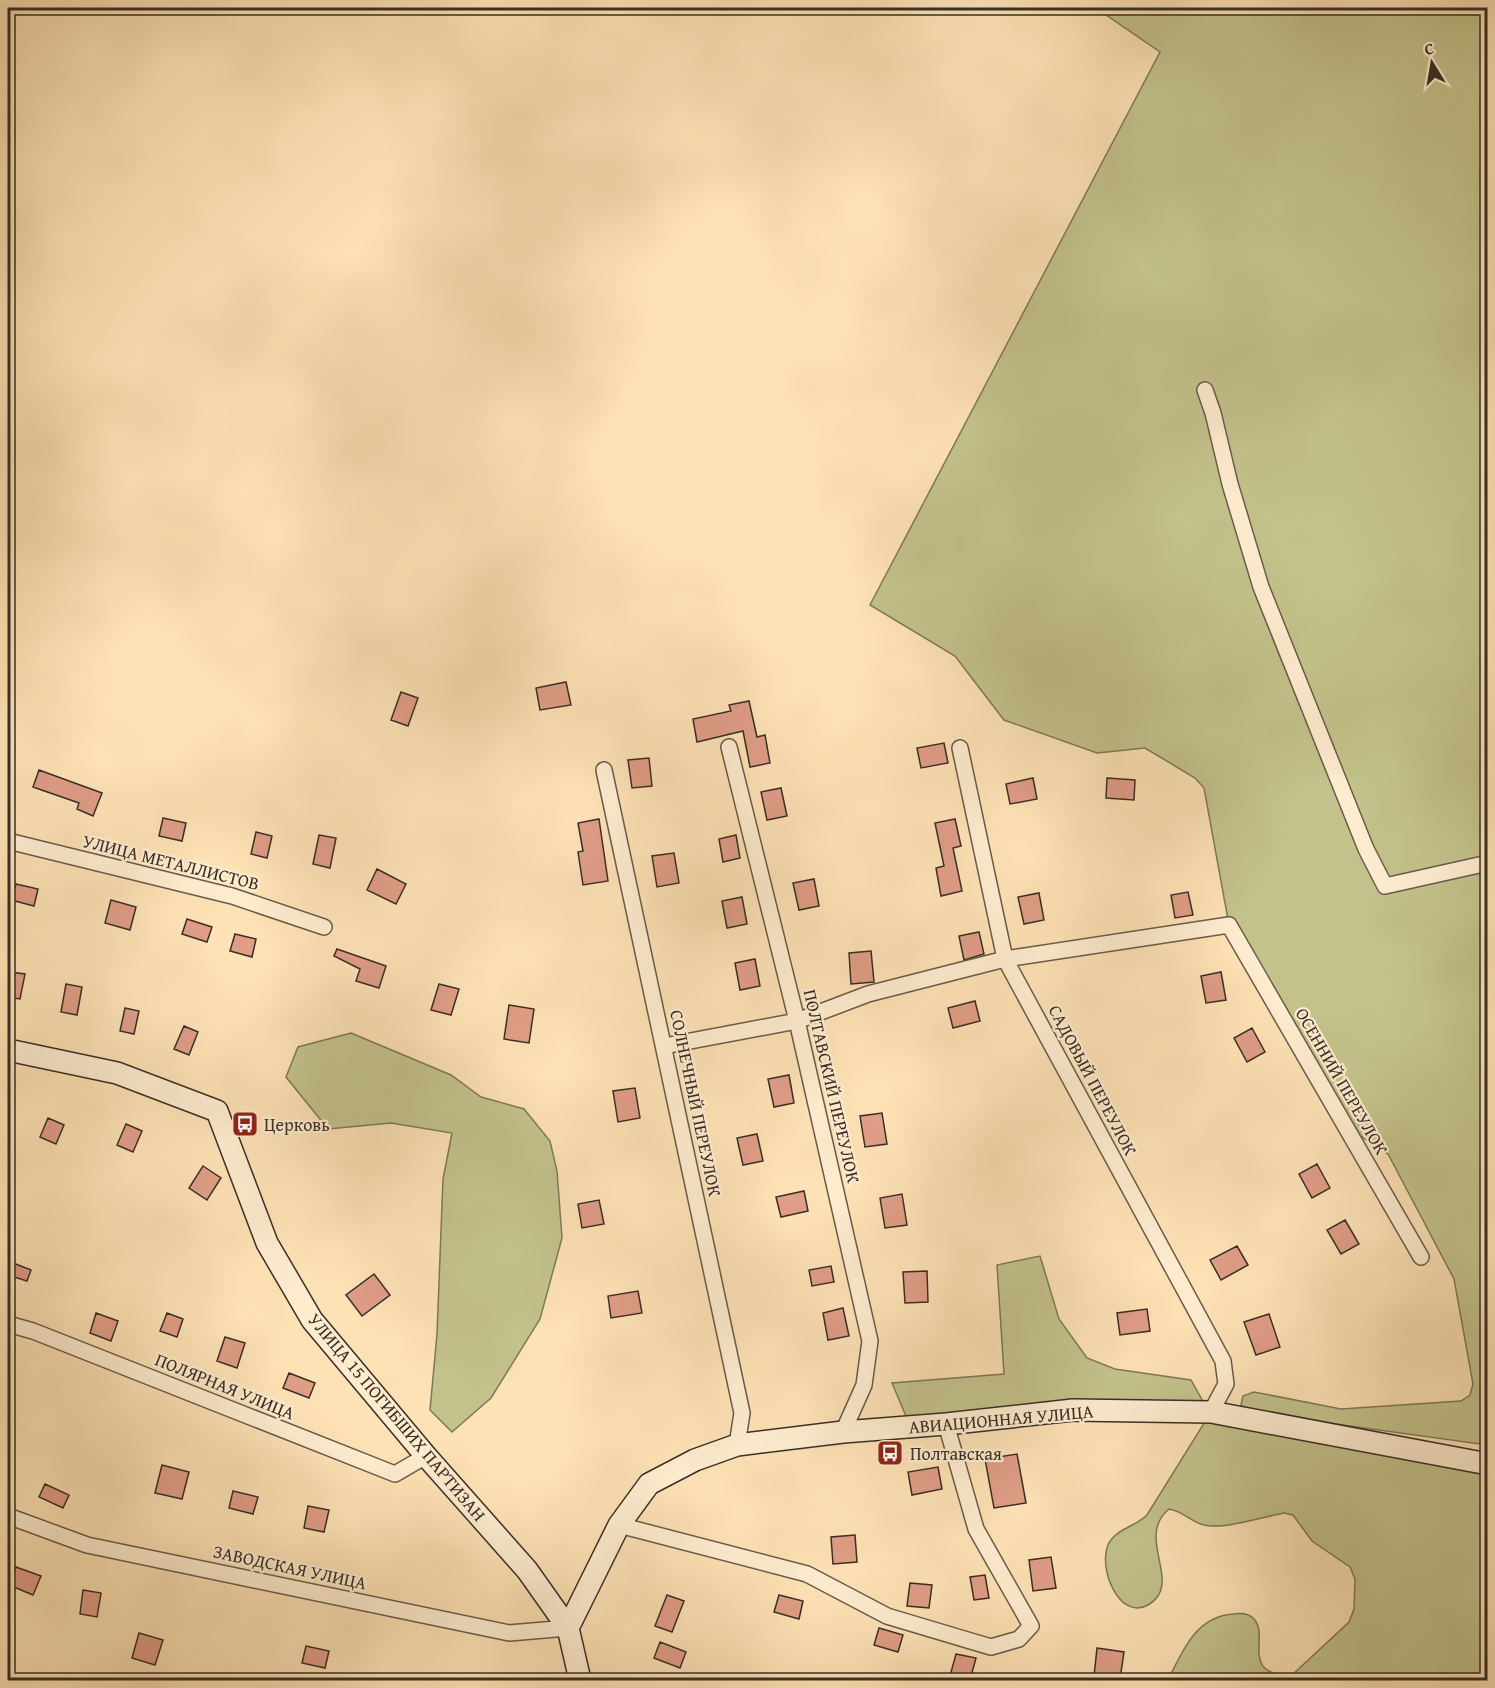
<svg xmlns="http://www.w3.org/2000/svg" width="1495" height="1688" viewBox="0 0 1495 1688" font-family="'Gentium Book Plus',serif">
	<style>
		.green { fill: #c3c28b; stroke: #7e7858; stroke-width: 1.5 }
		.building { fill: #e09d87; stroke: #382e26; stroke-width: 1.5 }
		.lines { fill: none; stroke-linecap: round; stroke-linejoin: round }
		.street-casing { stroke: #695b4a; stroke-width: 18 }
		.secondary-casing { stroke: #382e26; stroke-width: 24 }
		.street { stroke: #feeccf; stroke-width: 15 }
		.secondary { stroke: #feeccf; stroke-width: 21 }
		.labels { text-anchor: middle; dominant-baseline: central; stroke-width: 4.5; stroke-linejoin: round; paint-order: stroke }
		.street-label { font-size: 18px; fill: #382e26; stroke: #feeccf }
		.poi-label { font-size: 18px; fill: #382e26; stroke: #feeccf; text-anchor: start }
	</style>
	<rect width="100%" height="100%" fill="#fde2b5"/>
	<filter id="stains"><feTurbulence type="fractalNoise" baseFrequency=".00333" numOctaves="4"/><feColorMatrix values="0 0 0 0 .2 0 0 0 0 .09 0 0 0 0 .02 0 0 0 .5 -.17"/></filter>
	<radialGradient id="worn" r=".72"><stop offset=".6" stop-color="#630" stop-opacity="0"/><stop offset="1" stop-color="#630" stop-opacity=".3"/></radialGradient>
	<path class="green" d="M1096 8H1487V1445L1249 1412 1241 1405 1243 1396 1254 1392 1341 1409 1461 1401 1470 1395 1473 1384 1454 1279 1388 1154 1345 1126 1229 925 1204 788 1195 778 1145 748 1097 753 1004 720 955 656 870 605 1160 52Z
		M351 1033 451 1075 481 1097 524 1109 550 1141 557 1171 562 1238 540 1319 491 1398 452 1432 430 1410 437 1334 443 1179 452 1133 391 1123 328 1129 286 1077 298 1047Z
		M1040 1256 1059 1319 1087 1358 1115 1369 1191 1380 1205 1405 908 1421 892 1383 1004 1374 997 1265Z
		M1211 1412 1487 1460V1680H1168C1183 1651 1195 1617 1233 1614 1240 1613 1249 1613 1254 1619 1270 1637 1239 1674 1291 1676L1349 1622 1354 1609 1355 1579 1350 1567 1312 1541 1293 1515 1284 1513C1263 1517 1222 1530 1204 1525 1191 1522 1183 1511 1169 1509 1134 1538 1185 1584 1148 1605 1119 1621 1098 1568 1108 1545 1115 1529 1135 1527 1147 1515Z"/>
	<path class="building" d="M566 682 571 705 540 710 536 688Z
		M401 692 418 698 408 726 391 720Z
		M749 701 757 737 765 735 770 763 750 767 743 731 697 742 693 719 731 711 729 705Z
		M944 743 948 763 921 768 917 748Z
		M649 758 652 786 632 788 628 760Z
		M39 770 102 793 93 816 77 809 79 803 33 787Z
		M1033 778 1037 799 1010 804 1006 784Z
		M1107 778 1135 780 1134 800 1106 798Z
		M781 788 787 816 767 820 761 792Z
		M163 818 186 823 182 841 159 836Z
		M599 819 608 881 583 885 578 852 583 851 578 823Z
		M955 819 961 846 953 848 962 891 941 896 936 868 944 866 935 823Z
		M256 832 272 836 267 858 251 854Z
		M319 835 336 838 330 868 313 864Z
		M736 835 740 858 723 862 719 839Z
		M674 853 679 883 657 887 652 856Z
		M377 869 406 884 396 904 367 890Z
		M814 879 819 906 799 910 793 883Z
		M16 884 38 889 34 906 11 900Z
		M1188 892 1193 915 1175 918 1171 895Z
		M1039 893 1044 920 1024 924 1018 897Z
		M742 897 747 924 727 928 722 901Z
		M111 900 136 907 130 930 105 923Z
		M187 919 212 927 207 942 182 934Z
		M979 932 984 954 964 960 959 936Z
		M235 934 256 939 252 957 230 951Z
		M337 949 386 966 379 988 356 981 360 969 334 956Z
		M871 951 874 982 851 984 849 953Z
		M755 959 760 986 740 990 735 963Z
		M10 972 25 974 20 999 8 997Z
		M1221 972 1226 1000 1206 1003 1201 976Z
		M66 984 82 987 77 1015 61 1012Z
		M439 984 459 989 451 1015 431 1010Z
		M975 1001 980 1021 953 1028 948 1008Z
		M509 1005 534 1009 529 1043 504 1039Z
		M125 1008 139 1011 134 1034 120 1031Z
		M184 1026 198 1032 189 1055 174 1049Z
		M1252 1028 1265 1052 1247 1062 1234 1038Z
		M789 1075 794 1103 774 1107 768 1079Z
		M635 1088 640 1118 618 1122 613 1091Z
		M882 1113 887 1144 865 1147 860 1116Z
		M48 1118 64 1125 56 1144 40 1137Z
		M126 1124 142 1131 133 1152 117 1145Z
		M757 1134 763 1161 743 1165 737 1138Z
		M1317 1164 1330 1188 1312 1198 1299 1174Z
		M203 1166 221 1178 207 1200 189 1188Z
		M804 1191 808 1211 781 1217 776 1197Z
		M902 1194 907 1225 885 1228 880 1198Z
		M599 1200 604 1224 582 1228 578 1204Z
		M1345 1220 1359 1244 1341 1254 1327 1230Z
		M1237 1246 1248 1265 1221 1280 1210 1260Z
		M8 1261 31 1270 27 1281 8 1275Z
		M831 1266 834 1282 812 1286 809 1270Z
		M927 1271 928 1302 905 1303 903 1272Z
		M374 1274 390 1295 362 1316 346 1295Z
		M638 1291 642 1313 611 1318 608 1296Z
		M843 1308 849 1336 828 1340 823 1313Z
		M1147 1309 1150 1331 1120 1335 1117 1313Z
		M96 1313 118 1321 111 1341 90 1333Z
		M167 1313 183 1319 177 1337 160 1331Z
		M1269 1314 1280 1347 1256 1355 1244 1322Z
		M225 1337 245 1343 237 1368 217 1361Z
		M289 1373 315 1383 309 1398 283 1388Z
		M1017 1454 1026 1503 994 1508 985 1459Z
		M162 1465 189 1472 182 1499 155 1493Z
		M938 1467 942 1489 912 1495 908 1472Z
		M45 1484 69 1495 63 1508 39 1497Z
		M233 1491 258 1497 253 1514 229 1508Z
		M308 1506 329 1510 324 1532 304 1528Z
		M855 1535 857 1562 833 1564 831 1537Z
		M1051 1557 1056 1588 1033 1591 1029 1560Z
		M16 1567 41 1576 33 1595 9 1585Z
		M985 1575 989 1598 974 1600 970 1577Z
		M910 1583 932 1585 929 1608 907 1606Z
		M83 1590 101 1593 97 1617 80 1614Z
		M667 1595 684 1601 672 1632 655 1626Z
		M779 1595 803 1601 799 1619 774 1612Z
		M879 1628 903 1635 898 1652 874 1645Z
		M139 1633 163 1640 155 1665 132 1658Z
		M660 1642 686 1652 680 1668 654 1658Z
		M306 1646 329 1651 325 1668 302 1663Z
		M1097 1648 1124 1652 1120 1679 1094 1676Z
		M956 1654 976 1658 970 1680 950 1676Z"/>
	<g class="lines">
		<defs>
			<path id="street" d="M1205 390 1213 413 1230 484 1261 587 1366 849 1385 886 1488 863
				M729 747 797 1021 870 1341 864 1385 843 1432
				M960 748 1005 959 1223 1361 1226 1384 1211 1412
				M604 770 742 1413 737 1445
				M8 841 232 896 324 927
				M664 1046 797 1021 868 994 1005 959 1229 925 1421 1257
				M8 1324 33 1331 395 1474 426 1456
				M8 1516 87 1545 509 1633 568 1628
				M619 1525 807 1574 887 1616 991 1647 1019 1639 1031 1626 976 1529 946 1424"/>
			<path id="secondary" d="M8 1050 117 1073 217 1111 267 1243 312 1320 426 1456 527 1570 568 1628 580 1680
				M568 1628 619 1525 649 1484 695 1460 737 1445 843 1432 946 1424 1073 1410 1211 1412 1488 1464"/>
		</defs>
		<use href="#street" class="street-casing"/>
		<use href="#secondary" class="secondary-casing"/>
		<use href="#street" class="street"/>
		<use href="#secondary" class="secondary"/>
	</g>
	<defs>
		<symbol id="bus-square" viewBox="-11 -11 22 22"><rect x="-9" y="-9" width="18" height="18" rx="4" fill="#8f2418" stroke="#feeccf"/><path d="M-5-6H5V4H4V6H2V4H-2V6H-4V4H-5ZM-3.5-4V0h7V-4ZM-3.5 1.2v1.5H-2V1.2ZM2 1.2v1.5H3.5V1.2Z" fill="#fff"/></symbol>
	</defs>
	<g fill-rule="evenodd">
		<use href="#bus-square" x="230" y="1109" width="30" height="30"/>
		<use href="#bus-square" x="875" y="1438" width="30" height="30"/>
	</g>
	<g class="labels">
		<g class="street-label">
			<text transform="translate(171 862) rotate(14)">УЛИЦА МЕТАЛЛИСТОВ</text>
			<text transform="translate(1093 1080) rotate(62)">САДОВЫЙ ПЕРЕУЛОК</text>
			<text transform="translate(1342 1081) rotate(60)">ОСЕННИЙ ПЕРЕУЛОК</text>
			<text transform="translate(832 1086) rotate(77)">ПОЛТАВСКИЙ ПЕРЕУЛОК</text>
			<text transform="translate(696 1103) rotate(78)">СОЛНЕЧНЫЙ ПЕРЕУЛОК</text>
			<text transform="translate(225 1386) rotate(22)">ПОЛЯРНАЯ УЛИЦА</text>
			<text transform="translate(397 1417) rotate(50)">УЛИЦА 15 ПОГИБШИХ ПАРТИЗАН</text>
			<text transform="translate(1001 1419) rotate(-5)">АВИАЦИОННАЯ УЛИЦА</text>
			<text transform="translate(290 1567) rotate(12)">ЗАВОДСКАЯ УЛИЦА</text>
		</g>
		<g class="poi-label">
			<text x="264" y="1124">Церковь</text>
			<text x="910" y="1453">Полтавская</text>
		</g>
	</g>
	<rect width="1495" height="1688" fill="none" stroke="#fde2b5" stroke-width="30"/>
	<rect x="9" y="9" width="1477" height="1670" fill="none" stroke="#382e26" stroke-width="3"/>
	<rect x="15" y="15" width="1465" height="1658" fill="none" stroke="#382e26" stroke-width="1.5"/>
	<g transform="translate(1432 63) rotate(349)" stroke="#feeccf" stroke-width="4.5" paint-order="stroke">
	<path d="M0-4.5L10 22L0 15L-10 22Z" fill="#382e26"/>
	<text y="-9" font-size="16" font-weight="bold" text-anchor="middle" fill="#382e26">С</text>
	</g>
	<rect width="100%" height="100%" filter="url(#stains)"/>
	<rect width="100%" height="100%" fill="url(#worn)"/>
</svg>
